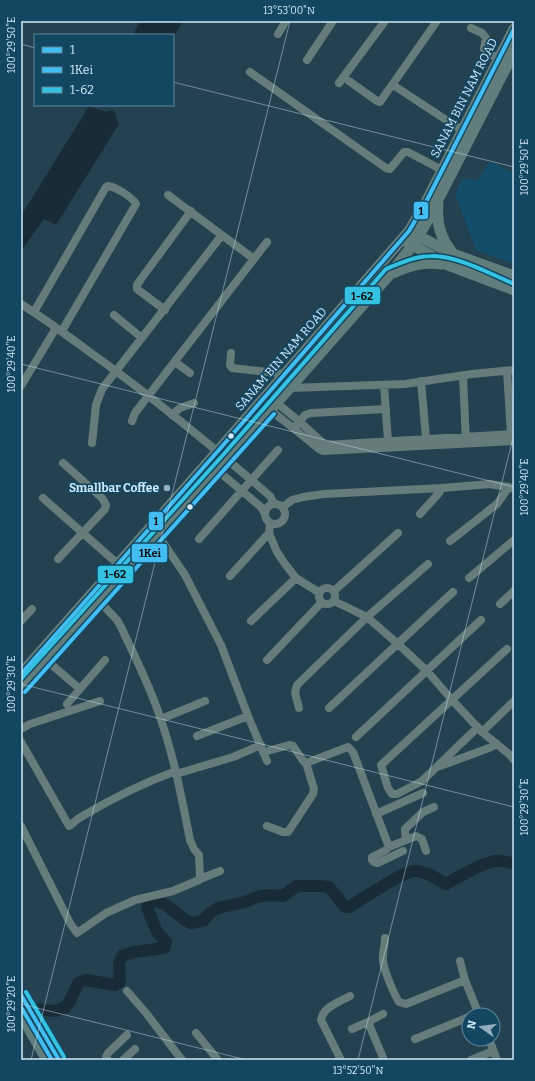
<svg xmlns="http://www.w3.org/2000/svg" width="535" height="1081" viewBox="0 0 535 1081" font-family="Bitter,serif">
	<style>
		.built { fill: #124d6a }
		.water { fill: #182b37 }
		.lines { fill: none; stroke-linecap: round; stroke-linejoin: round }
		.river { stroke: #182b37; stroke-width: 12 }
		.minor { stroke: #657c7a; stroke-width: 8 }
		.secondary { stroke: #617e7d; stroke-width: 11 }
		.bus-1-casing { stroke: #134761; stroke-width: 7 }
		.bus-2-casing { stroke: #134761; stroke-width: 7 }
		.bus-3-casing { stroke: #134761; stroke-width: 7 }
		.bus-1 { stroke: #43bef3; stroke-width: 4 }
		.bus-2 { stroke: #43bef3; stroke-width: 4 }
		.bus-3 { stroke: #33c2e2; stroke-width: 4 }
		.ticks { fill: none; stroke: #d0e9f9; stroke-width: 1; stroke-opacity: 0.45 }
		.bus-dot { fill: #d0e9f9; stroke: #134761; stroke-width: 1.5 }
		.poi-dot { fill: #94aebe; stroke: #134761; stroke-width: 1.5 }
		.labels { text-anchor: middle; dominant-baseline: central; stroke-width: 3.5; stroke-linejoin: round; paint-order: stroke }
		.street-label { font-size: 12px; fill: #d0e9f9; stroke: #134761 }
		.poi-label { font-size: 12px; font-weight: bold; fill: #d0e9f9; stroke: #134761; text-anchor: end }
		.line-badge { stroke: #134761; stroke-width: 1.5 }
		.pale-badge-label { font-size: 11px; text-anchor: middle; font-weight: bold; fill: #111 }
		.neatline { fill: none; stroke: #d0e9f9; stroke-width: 1.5 }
		.ticks-label { font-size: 10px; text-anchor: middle; fill: #d0e9f9 }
	</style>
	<rect width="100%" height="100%" fill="#244150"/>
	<path class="built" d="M490 161 514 174V264L476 250 455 194 462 180 466 178 477 181Z"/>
	<path class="water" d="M140 21H183L173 38V35H133Z
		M89 106 106 112 113 109 119 124 56 225 44 219 21 251V216Z"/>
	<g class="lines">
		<path class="river" d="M22 1016 34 1009 55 1011 66 1007 70 1001 78 983 86 980 115 985 120 982 119 963 122 956 134 952 164 948 166 942 157 932 147 907 152 902 156 901 166 905 184 919 191 923 203 921 210 913 218 908 245 902 257 897 270 895 283 896 297 886H320L329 887 345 907H349C361 900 403 871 414 871 425 870 437 879 446 884 458 877 483 863 495 861 502 860 508 862 514 864"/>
		<path class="minor" d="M471 28 482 33 486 38 484 49 485 51 499 59
			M278 34 286 21
			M307 60 333 21
			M250 72 386 168 390 169 404 152H408L442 170
			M349 81 377 101 380 102 437 21
			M339 83 385 21
			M393 85 463 131
			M168 195 254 259
			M21 304C45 319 68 336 91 353 153 397 212 446 270 496L274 504
			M165 310 137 289V285L141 279 191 211
			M34 312 106 187 108 186C116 187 132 197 136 204L62 331
			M114 315 142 338
			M231 353 230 365 232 368 286 374
			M175 362 190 373
			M507 371 511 434
			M463 376 466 442
			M421 381 426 438
			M384 385 388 441
			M21 386 56 328
			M290 388 405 384 472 374 514 370
			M277 403 300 422 325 445 514 434
			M270 410 283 420 319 449 323 451 514 441
			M172 415 180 408 194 403
			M132 421 135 413 267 242
			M297 425 305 415 311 413 386 409
			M92 443 96 405 102 389 222 235
			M217 470 261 507 265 514
			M43 498 119 565
			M265 514a10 10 0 1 1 20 0a10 10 0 1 1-20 0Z
			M283 507 292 500 303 497 324 494 442 488 490 484 514 488
			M420 514 439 493 442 488
			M270 523 269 533 277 552 285 564 296 578 320 593
			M158 535 185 575 221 645 248 716 267 761
			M199 539 278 450
			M450 541 497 504 509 487
			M58 559 105 509 106 505 102 498 63 463
			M230 576 269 533
			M469 578 514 540
			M319 596a8 8 0 1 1 16 0a8 8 0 1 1-16 0Z
			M334 591 398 533
			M334 601 367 617 398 644 427 671 453 701 482 732 510 755 514 760
			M500 604 514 591
			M21 621 32 609
			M251 621 296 578
			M46 660 80 689
			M267 660 322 602
			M67 704 105 660
			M299 708 295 693 297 685 367 617 428 564
			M329 708 453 592
			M161 719 205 701
			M478 727 422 781 397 794H392L388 788 381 765 507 649
			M21 729 30 724 100 701
			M482 732 514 701
			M197 736 248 716
			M356 737 481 620
			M21 742 69 826C73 824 76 819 81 817 111 799 143 783 176 771
			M264 752 289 745 293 746 304 762 306 763 348 747 353 752 389 847 386 850 372 857V860L374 862 378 863 403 851
			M440 766 489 748 497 744
			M176 774 233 757 261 745
			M376 814 423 793
			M21 826 70 923 77 933 106 913 135 900 173 891 199 880 200 877 199 855 194 849 190 840C182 799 174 757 160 717 150 686 135 657 121 627L117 620 99 601
			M267 826 283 832H288L313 794 314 789 306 763
			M406 840 405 832V829L423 812 434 807
			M389 847 416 836 422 839 426 851
			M200 879 220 871
			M385 938C385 946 382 953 383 960 383 969 394 994 399 1002L406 1004 465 980
			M460 961 465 980 479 1015
			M127 991 146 1013 182 1060
			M368 1022 383 1014
			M352 1029 368 1022 384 1060
			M196 1033 218 1060
			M415 1039 469 1017
			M489 1039 497 1060
			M108 1060 106 1057 108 1053 127 1035
			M123 1060 135 1049
			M341 1060 321 1020C323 1007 339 1002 350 996
			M471 1060 493 1051"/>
		<path class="secondary" d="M438 204C436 222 440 237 451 251
			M413 233 453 254 514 276
			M407 242 448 265 514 290
			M393 273C409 266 424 261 442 264
			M21 674 218 451 409 231 426 202 514 29
			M21 688 227 459 390 274 413 245 425 225 514 52
			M21 995 59 1060
			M21 1015 47 1060"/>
		<defs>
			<path id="bus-1" d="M21 674 218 451 409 231 426 202 514 29
				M21 995 59 1060"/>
			<path id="bus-2" d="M25 692 274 414
				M21 1007 52 1060"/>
			<path id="bus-3" d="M21 679 223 455 386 269C400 263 416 256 431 256 456 255 491 274 514 284
				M26 992 64 1057"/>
		</defs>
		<use href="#bus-1" class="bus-1-casing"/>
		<use href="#bus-2" class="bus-2-casing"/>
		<use href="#bus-3" class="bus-3-casing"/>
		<use href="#bus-1" class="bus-1"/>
		<use href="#bus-2" class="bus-2"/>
		<use href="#bus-3" class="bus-3"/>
	</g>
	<path class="ticks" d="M21 44 35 48M173 82 514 167M21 364 514 487M21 684 514 807M21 1004 247 1060M31 1060 290 21M358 1060 514 434"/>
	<g class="bus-dot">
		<circle cx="231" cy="436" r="3.5"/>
		<circle cx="190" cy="507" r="3.5"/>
	</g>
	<circle class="poi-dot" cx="167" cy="488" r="4"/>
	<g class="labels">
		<g class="street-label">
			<text transform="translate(464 98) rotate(-63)">SANAM BIN NAM ROAD</text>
			<text transform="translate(281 359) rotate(-49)">SANAM BIN NAM ROAD</text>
		</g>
		<g class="poi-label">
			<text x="159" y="488">Smallbar Coffee</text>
		</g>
	</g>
	<g class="line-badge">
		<rect x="413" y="201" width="16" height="19" rx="4" fill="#43bef3"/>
		<rect x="344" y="286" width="37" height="19" rx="4" fill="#33c2e2"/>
		<rect x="148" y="511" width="16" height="20" rx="4" fill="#43bef3"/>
		<rect x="131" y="543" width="37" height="20" rx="4" fill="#43bef3"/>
		<rect x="97" y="565" width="37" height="19" rx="4" fill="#33c2e2"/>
	</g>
	<g class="pale-badge-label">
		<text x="421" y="215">1</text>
		<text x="362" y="300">1-62</text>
		<text x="156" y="525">1</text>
		<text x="150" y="557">1Kei</text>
		<text x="115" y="578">1-62</text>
	</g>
	<rect width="535" height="1081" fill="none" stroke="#134761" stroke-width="44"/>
	<rect x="34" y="34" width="140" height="72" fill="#134761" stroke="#5f889e"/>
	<rect x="42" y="47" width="20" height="6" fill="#43bef3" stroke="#5f889e"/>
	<text x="70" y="54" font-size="12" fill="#d0e9f9">1</text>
	<rect x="42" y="67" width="20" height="6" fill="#43bef3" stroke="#5f889e"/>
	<text x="70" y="74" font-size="12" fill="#d0e9f9">1Kei</text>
	<rect x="42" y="87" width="20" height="6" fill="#33c2e2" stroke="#5f889e"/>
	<text x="70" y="94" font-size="12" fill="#d0e9f9">1-62</text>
	<g transform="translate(481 1027) rotate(284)"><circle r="19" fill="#134761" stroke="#5f889e"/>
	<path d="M0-3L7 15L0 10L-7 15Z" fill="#94aebe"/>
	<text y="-6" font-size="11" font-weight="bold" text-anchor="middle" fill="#d0e9f9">N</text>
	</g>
	<rect x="22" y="22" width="491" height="1037" class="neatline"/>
	<g class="ticks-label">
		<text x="289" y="14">13°53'00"N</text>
		<text transform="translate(11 45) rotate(-90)" y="4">100°29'50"E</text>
		<text transform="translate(524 167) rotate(-90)" y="4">100°29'50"E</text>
		<text transform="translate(11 364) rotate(-90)" y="4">100°29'40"E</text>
		<text transform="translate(524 487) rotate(-90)" y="4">100°29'40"E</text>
		<text transform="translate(11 684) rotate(-90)" y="4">100°29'30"E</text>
		<text transform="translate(524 807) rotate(-90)" y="4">100°29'30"E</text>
		<text transform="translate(11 1004) rotate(-90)" y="4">100°29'20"E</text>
		<text x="358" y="1074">13°52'50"N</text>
	</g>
</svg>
